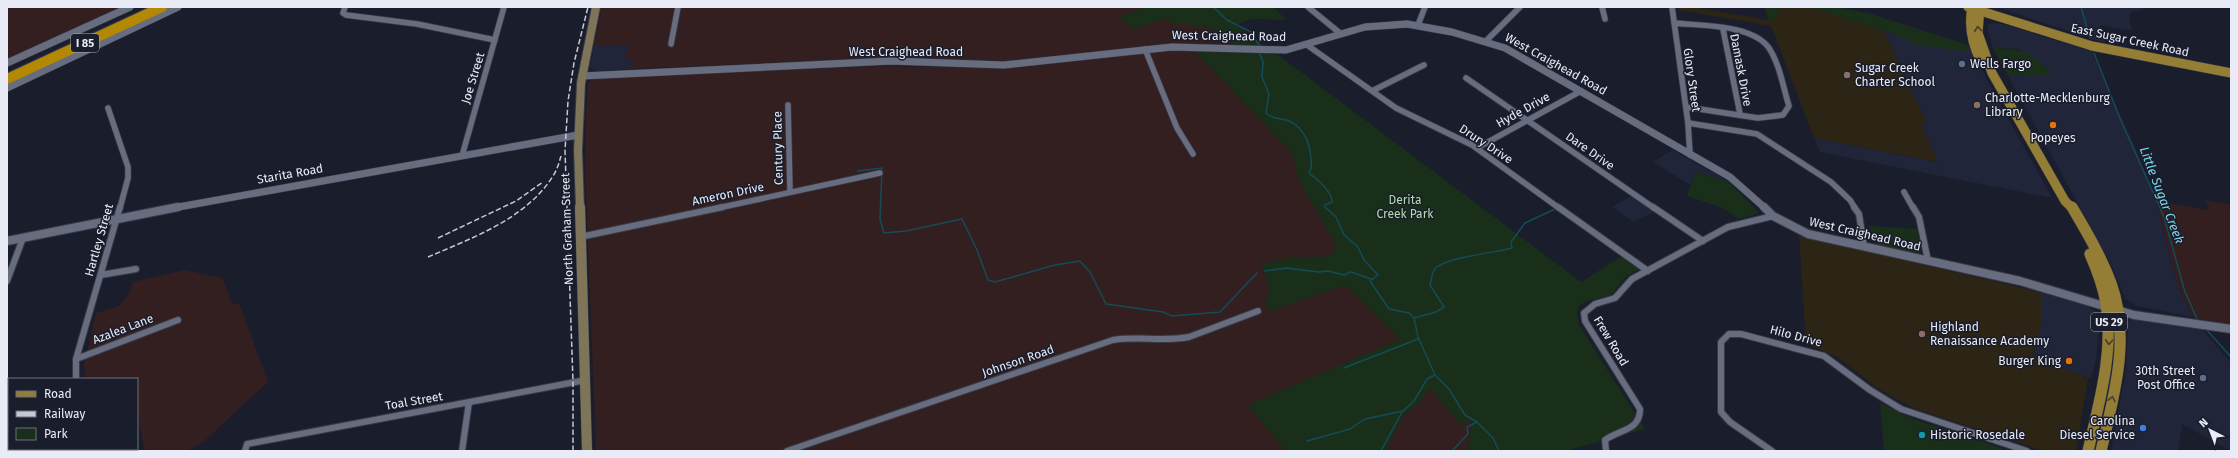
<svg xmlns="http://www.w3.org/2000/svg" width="2238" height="458" viewBox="0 0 2238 458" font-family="'Fira Sans',sans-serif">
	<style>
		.built { fill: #212539 }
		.industrial { fill: #331f20 }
		.education { fill: #2c2414 }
		.green { fill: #1a2f19 }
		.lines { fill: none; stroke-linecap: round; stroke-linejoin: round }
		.stream { stroke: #134c58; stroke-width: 1.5 }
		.minor-far1-casing { stroke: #373946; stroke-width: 7 }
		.minor-casing { stroke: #373946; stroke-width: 8 }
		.tertiary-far1-casing { stroke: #373946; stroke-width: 8 }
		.tertiary-casing { stroke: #373946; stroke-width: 10 }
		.secondary-far1-casing { stroke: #373946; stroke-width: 10 }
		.secondary-casing { stroke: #373946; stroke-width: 11 }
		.primary-far1-casing { stroke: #373946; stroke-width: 10 }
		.primary-casing { stroke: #373946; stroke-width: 12 }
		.motorway-casing { stroke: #373946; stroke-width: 12 }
		.minor-far1 { stroke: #676c7e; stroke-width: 5.5 }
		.minor { stroke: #676c7e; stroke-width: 6 }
		.tertiary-far1 { stroke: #676c7e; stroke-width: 7 }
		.tertiary { stroke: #676c7e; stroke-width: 8 }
		.secondary-far1 { stroke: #7e745a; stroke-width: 8 }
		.secondary { stroke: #7e745a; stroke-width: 10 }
		.primary-far1 { stroke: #947d35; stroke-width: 9 }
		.primary { stroke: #947d35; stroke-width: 11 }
		.motorway { stroke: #b28805; stroke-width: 10 }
		.rail { stroke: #c5c8d3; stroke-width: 1.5; stroke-dasharray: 5.5 2.5; stroke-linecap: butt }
		.oneway { stroke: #453f2f }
		.service-dot { fill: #5c6f8a; stroke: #1a1d2c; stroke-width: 1.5 }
		.education-dot { fill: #8d6e63; stroke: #1a1d2c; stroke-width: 1.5 }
		.food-dot { fill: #e8710a; stroke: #1a1d2c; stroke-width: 1.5 }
		.shop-dot { fill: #3f7fe0; stroke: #1a1d2c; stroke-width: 1.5 }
		.culture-dot { fill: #0f9aa8; stroke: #1a1d2c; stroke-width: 1.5 }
		.labels { text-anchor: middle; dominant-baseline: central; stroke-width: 3; stroke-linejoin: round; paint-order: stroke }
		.shield { fill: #1a1d2c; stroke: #abaeb9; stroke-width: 1 }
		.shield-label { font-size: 11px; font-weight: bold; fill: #e9ecf6 }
		.street-label { font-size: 12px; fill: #e9ecf6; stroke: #1a1d2c }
		.poi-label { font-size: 12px; fill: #e9ecf6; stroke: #1a1d2c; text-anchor: start }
		.park-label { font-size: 12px; fill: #addfa9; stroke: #1a1d2c }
		.water-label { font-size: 13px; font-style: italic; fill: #7cd4e9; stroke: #1a1d2c }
	</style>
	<rect width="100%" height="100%" fill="#1a1d2c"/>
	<path class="built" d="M1996 7H2146L2140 11H2133L2129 14 2132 31 2100 25 2105 43Z
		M1991 23 2003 24 2091 51 2137 152 2156 201 2178 287 2193 317 2136 306 2125 298 2111 264 2008 76H2052L2018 49 1993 48 1987 26Z
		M1882 26 1908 39 1968 45 2052 198 1820 152 1814 138 1937 162 1921 124H1927Z
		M630 45 626 59H632L630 69 596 71 590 68 594 46Z
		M1672 150 1729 182 1695 172 1690 185 1653 162Z
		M1631 196 1654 212 1633 222 1612 207Z
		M2041 292 2087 306 2097 313 2099 333 2096 359 2091 379 2033 356 2041 324Z
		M2133 318 2202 329 2231 363V451L2182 424 2178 451H2111L2126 370 2128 322Z"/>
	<path class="industrial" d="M7 7H125L7 60Z
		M602 7H1215L1222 15 1266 47 1171 43 1008 61 888 58 630 69 632 59H625L629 45 594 46Z
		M1176 50H1194L1375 240 1473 416 1467 451H596L585 167 586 111 588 84 590 81 594 79 635 76 874 66 1016 68Z
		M2205 200 2231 205V325L2193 317 2178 287 2156 201 2209 210Z
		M185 270 223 278 232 303 240 305 268 382 202 443 187 451H145L137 414V379H86L84 365 96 313 119 306 128 295 133 282Z"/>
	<path class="education" d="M1678 7H1693L1768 20 1764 7H1814L1882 26 1927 124H1921L1938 162 1814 138 1771 26 1679 10Z
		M1799 236 2041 292V324L2033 356 2088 378 2076 451H2044L1913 408 1877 388 1837 357 1806 344Z"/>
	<path class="green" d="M1144 7H1273L1287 20 1252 19 1236 25 1266 47 1233 45 1209 27 1196 28 1191 24H1174L1167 18 1134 29 1119 17Z
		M1764 7H1779L1775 22 1769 20Z
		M1806 7H1838L1871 14 1959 42 1965 44 1969 49 1967 51 1917 45 1890 32Z
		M1993 48C2024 49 2032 52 2053 76H2008Z
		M1194 50 1277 54 1581 282 1622 256 1639 269C1634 272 1628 275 1623 279 1620 283 1617 288 1614 292 1598 305 1571 292 1579 325L1645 429 1565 451H1467L1473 417 1462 426 1430 388 1418 405 1403 416 1385 451H1286L1248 405 1400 339 1345 285 1271 311 1265 304C1273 290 1267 277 1261 264L1287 258 1330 256 1337 247 1301 184 1291 152Z
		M1695 172 1729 182 1759 213 1738 219 1723 208 1687 196Z
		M1869 226 1917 229 1921 255 1877 245Z
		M1880 403 1913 419 2010 451H1884Z"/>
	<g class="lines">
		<path class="stream" d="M1213 7 1227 20 1251 32 1259 45
			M2081 7 2090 38
			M2087 30H2091
			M2094 53 2119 116 2164 217 2185 292 2198 321
			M1260 54 1263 62 1262 77 1269 94 1266 113C1272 119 1279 118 1286 120 1300 124 1308 138 1310 151 1311 159 1313 166 1309 173 1317 179 1332 191 1332 202L1325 205V207L1336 217 1344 235 1358 247 1364 260 1378 275 1370 281 1389 309 1409 313 1414 318 1418 337 1435 375 1449 389 1465 415 1477 422 1493 438 1499 451
			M858 171 882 168 880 219 884 233 906 231 962 219 977 250 988 280 995 282 1055 265 1080 261 1090 272 1106 304 1163 312 1172 316 1220 312 1257 273
			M1265 271 1286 268 1318 272 1328 271 1344 275 1351 272 1371 279
			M1414 318 1436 312 1444 307 1430 285C1431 281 1432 274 1434 270 1443 257 1496 253 1512 248L1511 242 1525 223 1555 209
			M2205 328 2231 357
			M1344 368 1418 339
			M1307 441 1350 429 1365 419 1403 411 1414 401 1427 379 1435 375
			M1381 451 1402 412
			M1452 451 1468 434 1467 427 1477 422"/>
		<defs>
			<path id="minor-far1" d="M345 7 343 13 346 15 417 24 495 40
				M1308 7 1341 34
				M1602 7 1605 19
				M1672 7 1688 123 1690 155
				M1674 23C1701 26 1752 24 1769 48 1780 65 1783 87 1789 106L1783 115 1758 118 1686 107
				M1418 25 1425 7
				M1723 29 1740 114
				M1486 41 1520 7
				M671 44 678 7
				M1307 45 1396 108 1472 145 1559 208
				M1145 49 1177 128 1193 154
				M1466 78 1654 208
				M1372 91 1424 65
				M788 105 790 192
				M108 108 128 167V178L120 208
				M1688 123 1757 134 1831 182 1850 200 1855 208
				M1477 148 1581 91
				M462 156 504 7
				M1904 192 1913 208
				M718 208 880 173"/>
			<path id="minor" d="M1558 207 1648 271
				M1653 207 1703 241
				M1854 207 1859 214 1864 247
				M1913 207 1919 217 1928 261
				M580 237 723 207
				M101 275 136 269
				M7 281 23 238
				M76 359 178 320
				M76 379V359L120 207
				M87 449V451
				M245 451 247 444 586 380
				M462 451 469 402
				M787 451 1113 340C1139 336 1164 342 1189 337L1258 311
				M1606 451 1605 440C1620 429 1640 431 1640 409L1585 321 1584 313 1595 304 1615 298 1632 279 1728 227 1773 216
				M1772 451 1730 422 1721 412V342L1729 334H1741L1824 356 1870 390 1901 409 2027 451"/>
			<path id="tertiary-far1" d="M7 63 130 7
				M582 76 891 61 1004 65 1172 47 1286 50 1365 27 1407 24 1452 32 1505 48 1730 177 1765 208
				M7 88 178 7
				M173 208 578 135"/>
			<path id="tertiary" d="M1764 207 1773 216 1808 234 2020 281 2134 315 2231 329
				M7 241 178 207"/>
			<path id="secondary-far1" d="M580 208 578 150 581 83 596 7"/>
			<path id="secondary" d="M580 207 587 451"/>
			<path id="primary-far1" d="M1968 7 2092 46 2231 73
				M1972 7C1968 27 1972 44 1981 62
				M1980 7 1978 33 1992 73 2065 201 2072 208"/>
			<path id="primary" d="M2072 207C2086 231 2101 256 2111 283 2131 338 2114 396 2101 451
				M2088 451C2099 403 2114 352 2106 303 2103 286 2097 270 2090 254"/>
			<path id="motorway" d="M7 79 162 7"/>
		</defs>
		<use href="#minor-far1" class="minor-far1-casing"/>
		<use href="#minor" class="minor-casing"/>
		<use href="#tertiary-far1" class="tertiary-far1-casing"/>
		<use href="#tertiary" class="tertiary-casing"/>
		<use href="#secondary-far1" class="secondary-far1-casing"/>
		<use href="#secondary" class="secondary-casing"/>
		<use href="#primary-far1" class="primary-far1-casing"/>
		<use href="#primary" class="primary-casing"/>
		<use href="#motorway" class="motorway-casing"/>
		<use href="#minor-far1" class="minor-far1"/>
		<use href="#minor" class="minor"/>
		<use href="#tertiary-far1" class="tertiary-far1"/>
		<use href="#tertiary" class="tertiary"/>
		<use href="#secondary-far1" class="secondary-far1"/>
		<use href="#secondary" class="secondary"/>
		<use href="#primary-far1" class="primary-far1"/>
		<use href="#primary" class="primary"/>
		<use href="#motorway" class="motorway"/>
		<path class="rail" d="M438 238 516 201 543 182
			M428 257C472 238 526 219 553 176 557 170 559 163 561 156
			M573 451V382L565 151 568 101 574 63 588 7"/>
	</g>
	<defs><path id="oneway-chevron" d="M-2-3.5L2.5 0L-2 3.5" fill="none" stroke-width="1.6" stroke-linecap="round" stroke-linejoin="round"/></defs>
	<g class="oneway">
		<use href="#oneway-chevron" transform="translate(1978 29) rotate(-95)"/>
		<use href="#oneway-chevron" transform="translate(2109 342) rotate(93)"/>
		<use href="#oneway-chevron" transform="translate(2112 399) rotate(-78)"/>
	</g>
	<g class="service-dot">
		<circle cx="1962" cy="64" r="4"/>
		<circle cx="2203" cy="378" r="4"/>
	</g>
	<g class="education-dot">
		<circle cx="1847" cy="75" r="4"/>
		<circle cx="1977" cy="105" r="4"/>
		<circle cx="1922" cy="334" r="4"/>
	</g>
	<g class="food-dot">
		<circle cx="2053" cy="125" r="4"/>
		<circle cx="2069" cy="361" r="4"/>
	</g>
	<circle class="shop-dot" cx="2143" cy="428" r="4"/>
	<circle class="culture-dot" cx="1922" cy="435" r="4"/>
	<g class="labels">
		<g class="shield">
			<rect x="71" y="34" width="28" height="18" rx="3"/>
			<rect x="2091" y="313" width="36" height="18" rx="3"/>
		</g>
		<g class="shield-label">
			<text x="85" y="43">I 85</text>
			<text x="2109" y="322">US 29</text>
		</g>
		<g class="street-label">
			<text transform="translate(1229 36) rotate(1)">West Craighead Road</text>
			<text transform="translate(2130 40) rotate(12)">East Sugar Creek Road</text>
			<text x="906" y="52">West Craighead Road</text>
			<text transform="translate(1556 64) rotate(29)">West Craighead Road</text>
			<text transform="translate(1741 70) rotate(79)">Damask Drive</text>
			<text transform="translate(473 78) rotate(-73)">Joe Street</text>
			<text transform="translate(1692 80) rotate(82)">Glory Street</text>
			<text transform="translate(1523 110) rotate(-29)">Hyde Drive</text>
			<text transform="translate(1486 144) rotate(33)">Drury Drive</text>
			<text transform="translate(778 148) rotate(-91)">Century Place</text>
			<text transform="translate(1590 151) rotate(35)">Dare Drive</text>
			<text transform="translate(290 174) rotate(-10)">Starita Road</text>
			<text transform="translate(728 194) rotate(-12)">Ameron Drive</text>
			<text transform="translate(567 229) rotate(-92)">North Graham Street</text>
			<text transform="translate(1865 234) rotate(13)">West Craighead Road</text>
			<text transform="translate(99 240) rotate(-74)">Hartley Street</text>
			<text transform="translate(123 329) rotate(-21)">Azalea Lane</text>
			<text transform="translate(1796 336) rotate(15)">Hilo Drive</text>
			<text transform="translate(1611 341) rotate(59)">Frew Road</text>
			<text transform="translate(1018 361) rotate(-19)">Johnson Road</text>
			<text transform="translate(414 401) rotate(-10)">Toal Street</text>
		</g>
		<g class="poi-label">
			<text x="1970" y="64">Wells Fargo</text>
			<text x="1855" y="68">Sugar Creek<tspan x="1855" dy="14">Charter School</tspan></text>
			<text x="1985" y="98">Charlotte-Mecklenburg<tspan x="1985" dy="14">Library</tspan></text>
			<text x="2053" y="138" text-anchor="middle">Popeyes</text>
			<text x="1930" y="327">Highland<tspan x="1930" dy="14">Renaissance Academy</tspan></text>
			<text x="2061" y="361" text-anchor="end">Burger King</text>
			<text x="2195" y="371" text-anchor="end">30th Street<tspan x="2195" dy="14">Post Office</tspan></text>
			<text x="2135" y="421" text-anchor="end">Carolina<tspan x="2135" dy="14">Diesel Service</tspan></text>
			<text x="1930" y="435">Historic Rosedale</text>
		</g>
		<g class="park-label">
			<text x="1405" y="200">Derita<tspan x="1405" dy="14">Creek Park</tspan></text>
		</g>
		<g class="water-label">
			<text transform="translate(2162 195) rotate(69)">Little Sugar Creek</text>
		</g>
	</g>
	<rect width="2238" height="458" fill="none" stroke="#e9ecf6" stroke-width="16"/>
	<rect x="8" y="378" width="130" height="72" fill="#1a1d2c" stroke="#6d707d"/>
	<rect x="16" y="391" width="20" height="6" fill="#947d35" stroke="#6d707d"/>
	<text x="44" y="398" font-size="12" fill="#e9ecf6">Road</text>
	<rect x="16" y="411" width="20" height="6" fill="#c5c8d3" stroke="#6d707d"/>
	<text x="44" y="418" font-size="12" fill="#e9ecf6">Railway</text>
	<rect x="16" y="428" width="20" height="12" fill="#1a2f19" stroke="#6d707d"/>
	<text x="44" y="438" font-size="12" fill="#e9ecf6">Park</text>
	<g transform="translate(2210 430) rotate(318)" stroke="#1a1d2c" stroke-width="3" paint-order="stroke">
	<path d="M0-3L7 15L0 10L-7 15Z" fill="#e9ecf6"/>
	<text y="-6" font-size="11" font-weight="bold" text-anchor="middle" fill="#e9ecf6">N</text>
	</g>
</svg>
